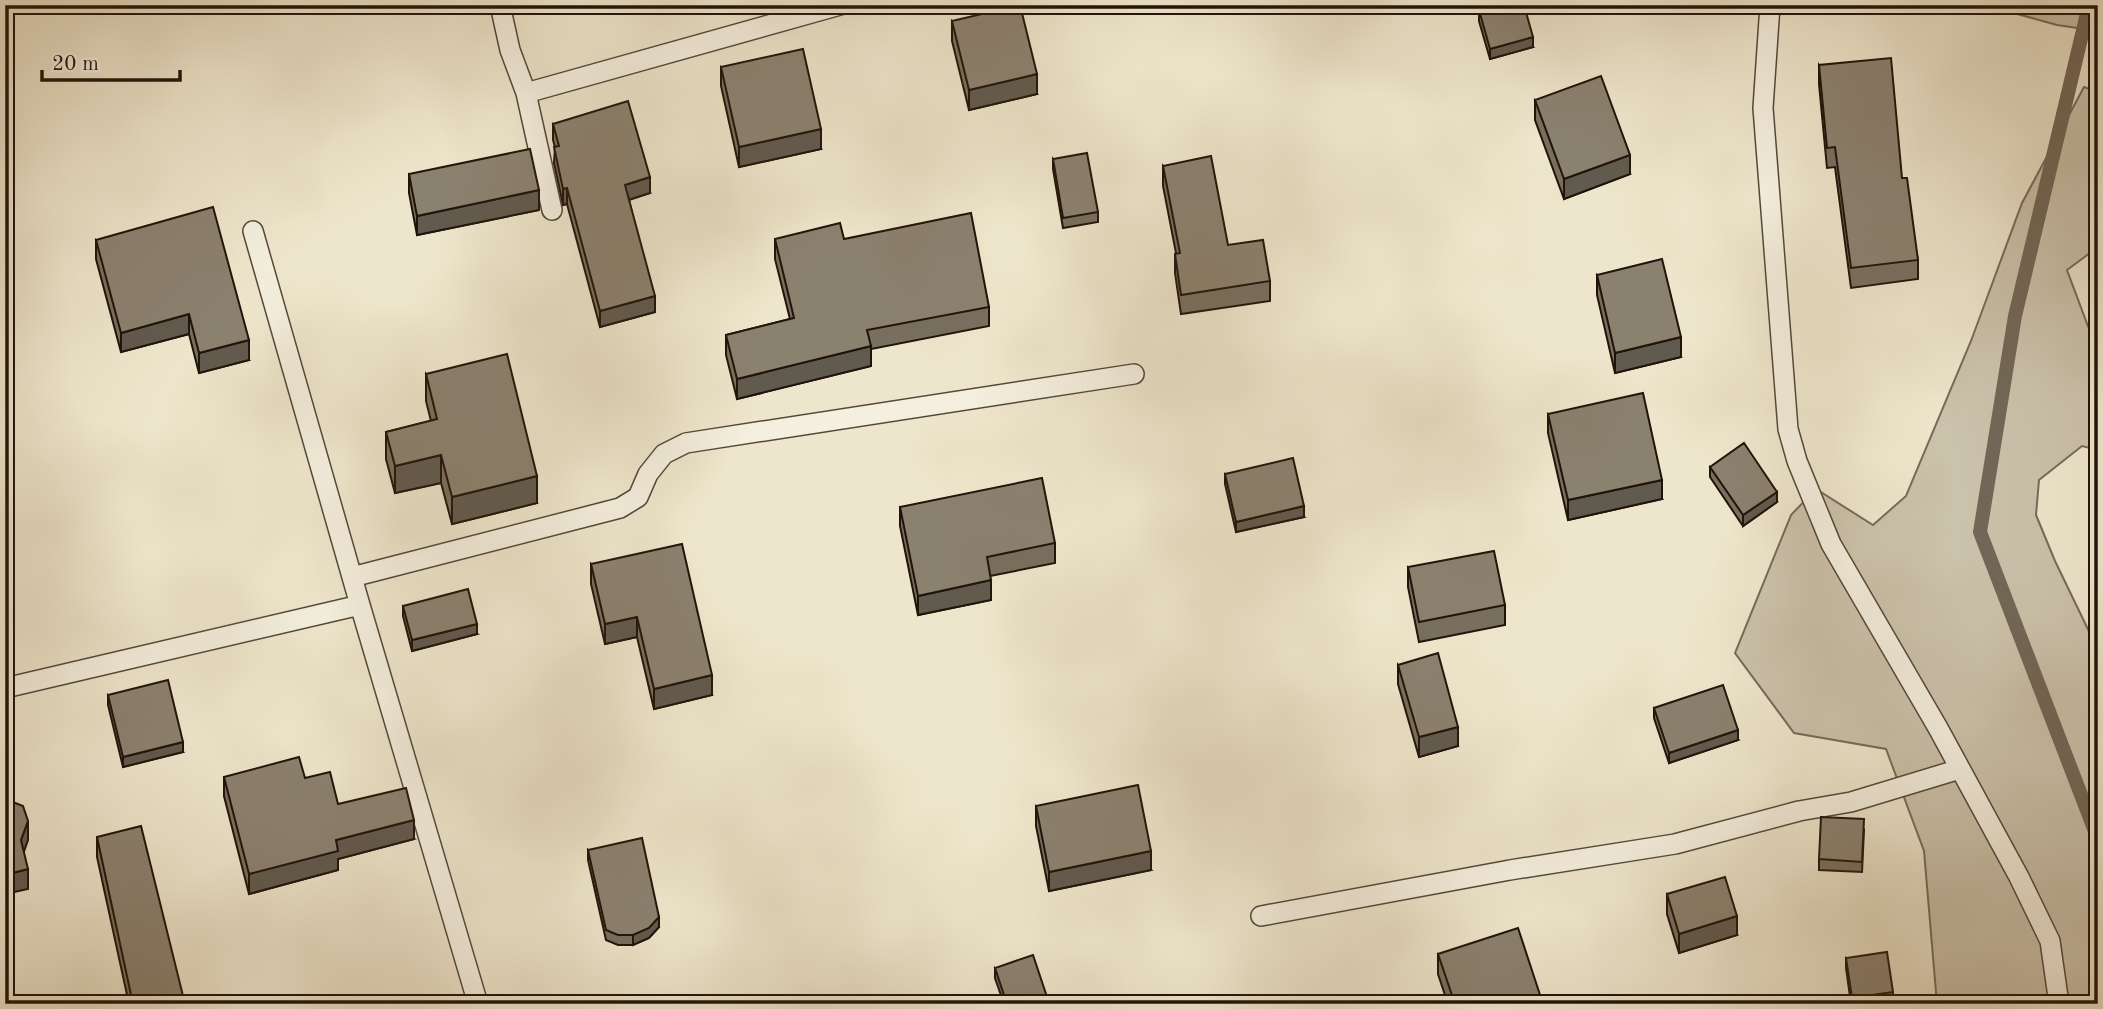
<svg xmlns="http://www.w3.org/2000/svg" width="2103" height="1009" viewBox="0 0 2103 1009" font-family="'Old Standard TT',serif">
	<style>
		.green { fill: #cbc2ab; stroke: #766b5a; stroke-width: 2 }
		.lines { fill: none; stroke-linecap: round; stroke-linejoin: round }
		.stream { stroke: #726757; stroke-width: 14 }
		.service-casing { stroke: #54483a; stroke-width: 22 }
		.service { stroke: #f4efde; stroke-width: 19 }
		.wall { fill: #786f5f; stroke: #20140a; stroke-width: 2 }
		.shaded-wall { fill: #615a4e; stroke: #20140a; stroke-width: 2 }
		.building { fill: #8b816f; stroke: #20140a; stroke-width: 2 }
	</style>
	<rect width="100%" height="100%" fill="#eee6cc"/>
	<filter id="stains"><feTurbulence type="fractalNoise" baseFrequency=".00286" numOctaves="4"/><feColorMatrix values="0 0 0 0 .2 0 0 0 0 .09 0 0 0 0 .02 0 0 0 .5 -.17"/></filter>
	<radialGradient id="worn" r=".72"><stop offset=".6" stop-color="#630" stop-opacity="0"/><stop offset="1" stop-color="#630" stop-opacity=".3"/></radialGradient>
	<path class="green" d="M1985 5H2098V31L2057 25Z
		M2084 87 2098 92V247L2067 270 2098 353V450L2082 446 2039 480 2036 515 2055 561 2098 650V1004H1937L1924 851 1886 749 1794 733 1735 653 1791 515 1816 489 1873 525 1906 496 1971 341 2022 203Z"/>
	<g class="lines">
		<path class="stream" d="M2089 5 2015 316 1980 532 2098 839"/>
		<defs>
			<path id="service" d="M500 5 510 50 526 93 552 210
				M1770 5 1763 108 1788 429 1797 461 1831 544 1938 728 2019 877 2050 941 2059 1004
				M526 93 840 5
				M253 231 360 605 478 1004
				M352 577 620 508 638 497 648 474 664 454 686 443 1134 374
				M5 688 360 605
				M1261 916 1510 870 1675 844 1799 811 1851 802 1960 769"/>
		</defs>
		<use href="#service" class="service-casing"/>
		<use href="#service" class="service"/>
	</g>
	<path class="wall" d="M1479 10 1533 47 1490 59 1479 21Z
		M952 21 1037 94 969 110 952 41Z
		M1819 65 1902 178 1918 260V279L1851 288 1835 167 1827 168 1819 84Z
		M721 67 821 149 739 167 721 86Z
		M1535 100 1630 174 1564 199 1535 120Z
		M553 124 650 193 629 200 655 312 600 327 567 204 563 205 554 163 555 147 553 140Z
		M1053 159 1098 212V222L1063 228 1053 169Z
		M1163 166 1228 245 1270 281V301L1181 314 1175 273V254L1176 253 1163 186Z
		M409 174 539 210 417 235 409 193Z
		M775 239H844L989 307V326L871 349V366L737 399 726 355V335L790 319 775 259Z
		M96 240 249 360 199 373 189 334 121 352 96 259Z
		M1597 275 1681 357 1615 373 1597 295Z
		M426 374 537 503 452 524 441 483 395 493 386 459V432L431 421 426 401Z
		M1548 414 1662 499 1568 520 1548 433Z
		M1710 467 1777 502 1743 526 1710 477Z
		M1225 474 1304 517 1236 532 1225 484Z
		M900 507 1055 543V563L990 576 991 600 918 615 900 526Z
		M591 564 712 695 654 709 637 637 605 644 591 584Z
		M1408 567 1505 605V625L1419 642 1408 587Z
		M403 606 477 634 412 651 403 616Z
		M1398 665 1458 746 1419 757 1398 684Z
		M108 695 183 752 123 767 108 705Z
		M1654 708 1738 740 1669 763 1654 718Z
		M224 777 305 778 338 804 414 839 338 859V870L249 894 224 796Z
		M1036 806 1151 870 1049 891 1036 826Z
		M1864 830 1862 872 1819 870V859Z
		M97 837 185 1004H129L97 857Z
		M588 850 659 927 649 938 633 945H618L606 940 588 860Z
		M1667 894 1737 935 1679 953 1667 914Z
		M1438 954 1543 1004H1448L1438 974Z
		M1846 958 1893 992V1003L1851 1004 1846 968Z
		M995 968 1048 1004H1004L995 978Z"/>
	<path class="shaded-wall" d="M1533 37V47L1490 59V49Z
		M1037 74V94L969 110V90Z
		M821 129V149L739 167V147Z
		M1630 155V174L1564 199V179Z
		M650 177V193L625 201V185Z
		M567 188V204L563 205V189Z
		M539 190V210L417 235V216Z
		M655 296V312L600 327V311Z
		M189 314V334L121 352V333Z
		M1681 337V357L1615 373V353Z
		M249 340V360L199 373V353Z
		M871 346V366L737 399V379Z
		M441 455V483L395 493V466Z
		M537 476V503L452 524V497Z
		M1662 480V499L1568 520V500Z
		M1777 492V502L1743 526V515Z
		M1304 506V517L1236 532V522Z
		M991 580V600L918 615V596Z
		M637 617V637L605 644V624Z
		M477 624V634L412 651V640Z
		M712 675V695L654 709V689Z
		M1458 727V746L1419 757V737Z
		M1738 730V740L1669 763V753Z
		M183 742V752L123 767V757Z
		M414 820V839L338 859V870L249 894V874L336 840Z
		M28 821V840L21 860V840Z
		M1151 851V870L1049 891V872Z
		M28 869V889L5 894V875Z
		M1737 916V935L1679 953V934Z
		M659 917V927L649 938 633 945V935Z"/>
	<path class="building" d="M1020 5 1037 74 969 90 952 21Z
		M1496 5H1524L1533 37 1490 49 1479 10Z
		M803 49 821 129 739 147 721 67Z
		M1891 58 1902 178H1907L1918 260 1851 268 1835 147 1827 148 1819 65Z
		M1601 76 1630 155 1564 179 1535 100Z
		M628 101 650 177 625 185 655 296 600 311 567 188 563 189 554 147 559 146 553 124Z
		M530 149 539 190 417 216 409 174Z
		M1087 153 1098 212 1063 218 1053 159Z
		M1211 156 1228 245 1263 240 1270 281 1181 295 1175 254 1180 253 1163 166Z
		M213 207 249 340 199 353 189 314 121 333 96 240Z
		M971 213 989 307 867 330 871 346 737 379 726 335 794 318 775 239 840 223 844 239Z
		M1662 259 1681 337 1615 353 1597 275Z
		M507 354 537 476 452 497 441 455 395 466 386 432 437 419 426 374Z
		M1643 393 1662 480 1568 500 1548 414Z
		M1744 443 1777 492 1743 515 1710 467Z
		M1293 458 1304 506 1236 522 1225 474Z
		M1042 478 1055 543 987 557 991 580 918 596 900 507Z
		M682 544 712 675 654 689 637 617 605 624 591 564Z
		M1494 551 1505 605 1419 622 1408 567Z
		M468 589 477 624 412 640 403 606Z
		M1438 653 1458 727 1419 737 1398 665Z
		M168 680 183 742 123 757 108 695Z
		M1723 685 1738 730 1669 753 1654 708Z
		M299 757 305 778 330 772 338 804 406 788 414 820 336 840 338 851 249 874 224 777Z
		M1138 785 1151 851 1049 872 1036 806Z
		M5 799 23 806 28 821 21 840 28 869 5 875Z
		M1821 817 1864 819 1862 862 1819 859Z
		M141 826 185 1004H133L97 837Z
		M642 838 659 917 649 928 633 935H618L606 930 588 850Z
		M1725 877 1737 916 1679 934 1667 894Z
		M1518 928 1543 1004H1455L1438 954Z
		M1887 952 1893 992 1852 998 1846 958Z
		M1033 955 1048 1000 1038 1004H1007L995 968Z"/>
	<rect width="2103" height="1009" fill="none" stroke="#eee6cc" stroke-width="28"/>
	<rect x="7" y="7" width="2089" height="995" fill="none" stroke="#20140a" stroke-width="3.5"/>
	<rect x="14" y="14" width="2075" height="981" fill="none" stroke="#20140a" stroke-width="2"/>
	<path d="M42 70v10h138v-10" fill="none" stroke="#20140a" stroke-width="3.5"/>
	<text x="52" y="70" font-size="21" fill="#20140a" stroke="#f4efde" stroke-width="5" paint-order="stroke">20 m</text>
	<rect width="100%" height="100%" filter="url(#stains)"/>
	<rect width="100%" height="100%" fill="url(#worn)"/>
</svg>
